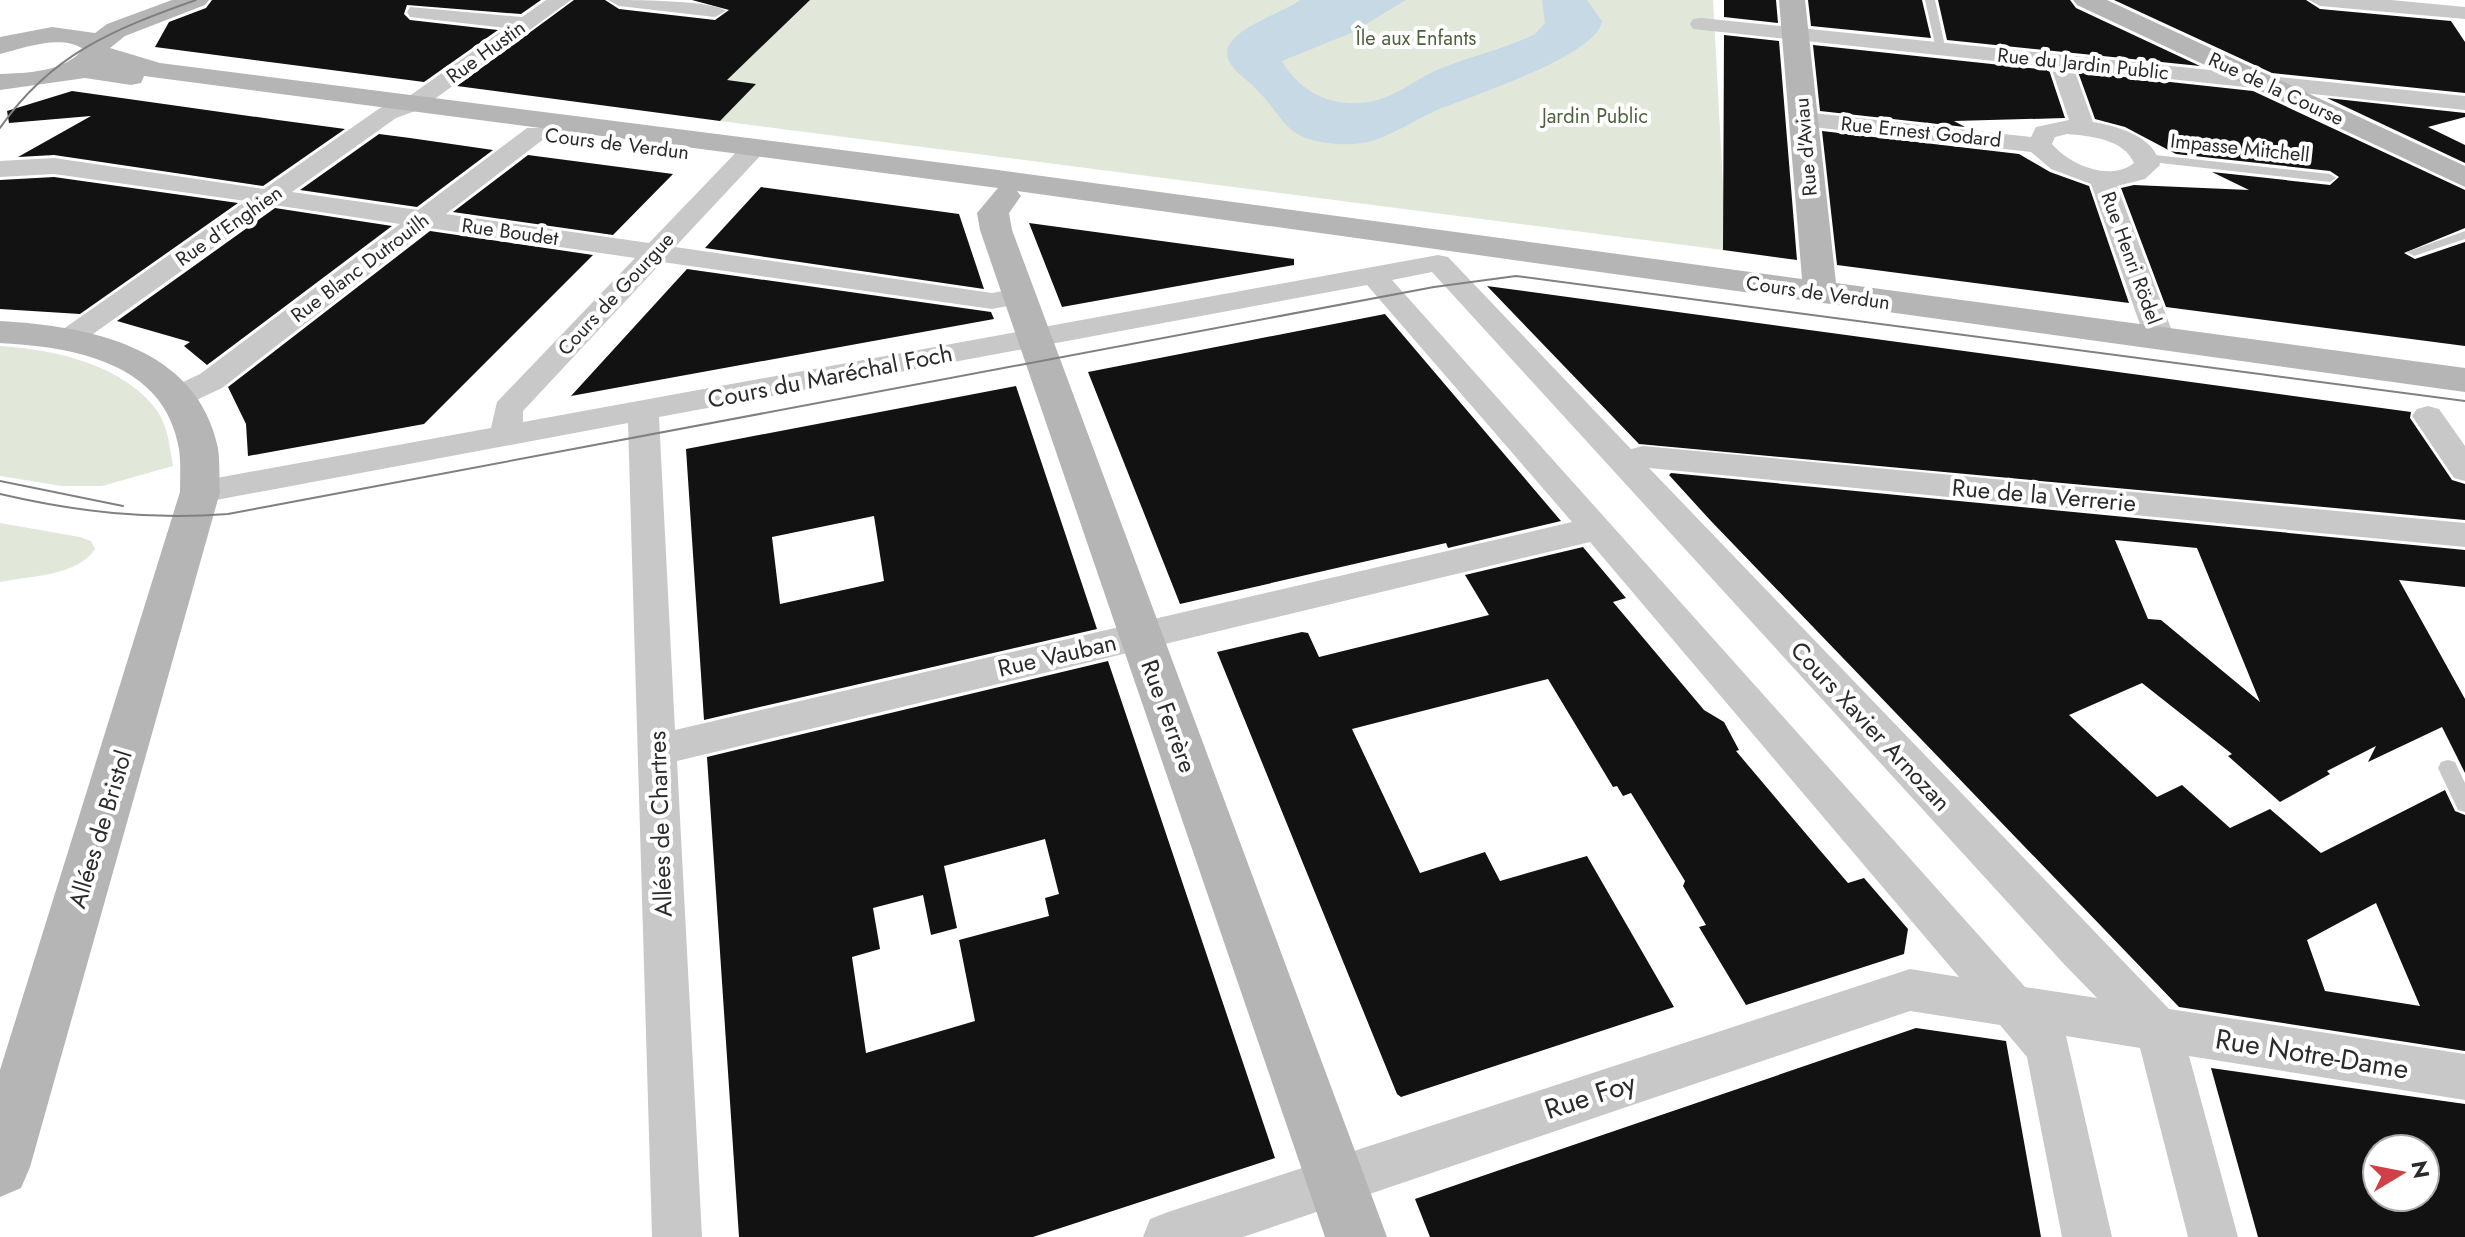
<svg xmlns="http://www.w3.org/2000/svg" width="2465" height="1237" viewBox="0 0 2465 1237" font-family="Jost,sans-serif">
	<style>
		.green { fill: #e1e8da }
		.water { fill: #c8d9e6 }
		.building { fill: #121212; fill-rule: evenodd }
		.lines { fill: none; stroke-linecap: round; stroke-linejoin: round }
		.lane { fill: #c8c8c8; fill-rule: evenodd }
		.street { fill: #c8c8c8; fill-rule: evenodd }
		.secondary { fill: #b5b5b5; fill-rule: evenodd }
		.tram { stroke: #808080; stroke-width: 2 }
		.labels { text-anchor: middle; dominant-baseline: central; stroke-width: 8; stroke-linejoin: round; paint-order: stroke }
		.far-park-label { font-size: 20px; fill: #4e613f; stroke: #fff }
		.far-street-label { font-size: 20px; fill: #2b2b2b; stroke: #fff }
		.street-label { font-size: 24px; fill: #2b2b2b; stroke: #fff }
		.near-street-label { font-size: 28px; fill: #2b2b2b; stroke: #fff }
	</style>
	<rect width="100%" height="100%" fill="#fff"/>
	<path class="green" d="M788 0H1713L1724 204 1723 250 720 121 726 80Z
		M0 346C54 349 125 365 158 412 168 427 170 449 173 466L102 486H62L0 476Z
		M0 523 80 537 91 541 95 549C78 576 29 576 0 582Z"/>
	<path class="water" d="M1300 0H1406L1351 33 1282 61C1305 101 1351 114 1393 94 1410 86 1425 74 1442 68 1473 55 1505 49 1535 34L1545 23 1542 0H1587L1602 21C1598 56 1468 97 1435 111 1415 120 1396 133 1375 140 1360 145 1342 145 1327 143 1283 137 1285 118 1258 91 1250 82 1239 75 1232 66 1207 34 1281 15 1300 0Z"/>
	<path class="building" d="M212 0H541L521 14 407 5 404 14 410 20 498 30 424 82 155 47 169 22 206 8Z
		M574 0H605L619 9 715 20 729 10 692 0H810L727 80 756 84 720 121 457 86Z
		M1724 0H1776L1778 23 1724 17Z
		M1808 0H1922L1931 38 1811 26Z
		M1938 0H2070L2076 8 2200 66 1947 40Z
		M2114 0H2306L2320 9 2451 21 2465 42V93L2272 73Z
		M1724 35 1779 41 1797 260 1723 250Z
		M1813 45 2049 70 2065 118 1954 121 1965 127 1820 111Z
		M2078 72 2253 91 2465 190V228L2404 253 2415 259 2465 242V346L2166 307 2121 188 2134 185 2249 190 2212 172 2330 185 2339 177 2330 171 2176 154 2125 127 2095 119Z
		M72 91 278 120 345 129 263 186 54 155 18 157 91 116 9 123 7 111Z
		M2327 98 2465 113V117L2428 127 2465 145V163Z
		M1822 131 2019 154 2050 172 2089 186 2129 303 1837 265Z
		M379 134 410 138 493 150 417 207 300 190Z
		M528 155 566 160 673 174 613 235 453 212Z
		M54 177 238 203 80 314 0 309V180Z
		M761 187 959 214 984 289 705 248Z
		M275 208 392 226 207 365 184 346 190 342 117 321Z
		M1029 223 1294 259V265L1062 307Z
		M430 231 593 255 424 424 248 456 246 424 228 387Z
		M687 269 991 312 994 319 571 396Z
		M1487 286 2411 412 2410 418 2452 480 2465 484V520L1639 444Z
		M1385 314 1561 521 1448 548 1446 543 1180 604 1088 372Z
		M1016 386 1097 629 704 720 686 449ZM874 516 884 581 780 604 772 537Z
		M1671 473 2465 550V587L2399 580 2465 699V773L2442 727 2368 762 2376 746 2327 771 2330 774 2280 802 2228 756 2232 754 2142 683 2069 715 2157 797 2182 785 2230 828 2270 809 2321 853 2445 790 2455 811 2465 815V1051L2179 1007 1710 520 1669 475ZM2115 540 2197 548 2260 702 2161 620 2148 619ZM2376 903 2420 1006 2325 991 2307 940Z
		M1583 547 1626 598 1613 602 1704 710 1724 722 1739 750 1736 751 1818 848 1848 883 1864 878 1908 929 1904 954 1746 1005 1699 927 1706 925 1683 886 1685 881 1631 793 1623 796 1617 786 1613 787 1548 679 1352 729 1420 873 1485 852 1500 881 1587 856 1674 1007 1401 1097 1397 1094 1217 652 1302 632 1308 633 1319 657 1489 615 1465 575Z
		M1108 661 1275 1158 1033 1237H739L707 757ZM1045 839 1059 894 1045 898 1049 916 959 940 975 1021 866 1053 852 957 880 949 873 908 923 895 931 935 957 928 944 866Z
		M1916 1028 2006 1041 2041 1237H1430L1415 1199Z
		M2211 1068 2465 1104V1237H2258ZM2377 1149H2425V1197H2377Z"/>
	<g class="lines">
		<path class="lane" d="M1925 0H1935L1946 51 1936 49Z
			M2146 154 2330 174 2336 178 2330 182 2142 161 2140 158Z
			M2465 231V239L2414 256 2407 252Z
			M2448 760 2455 762 2465 783V812L2458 810 2438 768 2441 762Z"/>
		<path class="street" d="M546 0H571L421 109 396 118 292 192 418 210 527 128H545L548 133 545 138 446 214 649 243 744 144H762L765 149 762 154 675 247 992 293 1019 288 1029 290 1033 296 1029 302 992 309 662 262 523 411V422L1438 255 1448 257 1631 449 1643 446 2465 523V547L1649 468 2169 1009 2465 1054V1100L2189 1056 2238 1237H2188L2140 1048 2066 1036 2112 1237H2062L2027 1057 2000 1025 1910 1011 1243 1237H1143L1150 1219 1168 1212 1910 969 1959 977 1590 542 677 761 702 1237H652L628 423 200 503 188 500 184 492 188 484 200 481 491 428 497 402 635 258 429 228 222 388 190 403 179 406 168 403 164 396 168 389 200 374 400 224 274 205 79 344H59L54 338 59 332 246 201 54 174 0 177V161L54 158 264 189 380 108 405 99 506 28 418 18 410 17 407 12 410 7 522 17ZM1432 272 2063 963 2097 998 2025 987 1392 280ZM1367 285 1572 522 675 730 659 417Z
			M608 0C632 0 712 0 726 11L715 17 619 6Z
			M2309 0H2391L2465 7V19L2320 6Z
			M1701 18 2465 96V110L2074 69 2093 122C2117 126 2155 136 2160 165L2145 179 2117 186 2175 339 2170 345H2150L2145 339 2091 184 2051 169 2031 152 1804 126 1792 119 1804 112 2031 137 2036 127 2069 120 2051 67 1693 29 1690 24 1693 19ZM2067 134C2090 136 2124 139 2134 163 2110 182 2070 165 2052 144L2055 137Z
			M2428 406 2439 409 2465 446V481L2454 478 2412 416 2417 409Z"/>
		<path class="secondary" d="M172 0H209L205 5 125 36 110 48 160 63 998 170 1802 279 1779 0H1805L1836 283 2465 368V392L1017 191 1021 196 1009 213 1012 230 1387 1237H1325L980 230 977 213 998 188 144 76 141 83 131 85 85 78 0 90V74C27 73 65 72 83 49 61 34 24 48 0 54V37L52 27 95 33 107 24Z
			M2073 0H2107L2465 166V187L2077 5Z
			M0 321C88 326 197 346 218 448 220 462 219 478 220 492L30 1167 21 1188 0 1197V1070L180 492C180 478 181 463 179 449 165 362 73 347 0 343Z"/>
		<path class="tram" d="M0 128C51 54 114 29 196 0
			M0 481 123 506
			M0 494C77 512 149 520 228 514L1434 287 1516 276 2465 401"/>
	</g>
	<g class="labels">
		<g class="far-park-label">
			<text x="1416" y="38">Île aux Enfants</text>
			<text x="1595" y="116">Jardin Public</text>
		</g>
		<g class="far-street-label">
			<text transform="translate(486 52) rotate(-36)">Rue Hustin</text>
			<text transform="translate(2083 64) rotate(6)">Rue du Jardin Public</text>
			<text transform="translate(2276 89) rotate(25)">Rue de la Course</text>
			<text transform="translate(1921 132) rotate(6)">Rue Ernest Godard</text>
			<text transform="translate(617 144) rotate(7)">Cours de Verdun</text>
			<text transform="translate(1806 147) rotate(-95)">Rue d'Aviau</text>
			<text transform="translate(2240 148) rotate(6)">Impasse Mitchell</text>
			<text transform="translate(229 226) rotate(-35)">Rue d'Enghien</text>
			<text transform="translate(510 232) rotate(8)">Rue Boudet</text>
			<text transform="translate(2131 258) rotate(70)">Rue Henri Rödel</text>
			<text transform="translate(360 268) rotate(-37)">Rue Blanc Dutrouilh</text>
			<text transform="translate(1818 293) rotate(8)">Cours de Verdun</text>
			<text transform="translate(616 294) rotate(-47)">Cours de Gourgue</text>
		</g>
		<g class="street-label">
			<text transform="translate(830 376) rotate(-11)">Cours du Maréchal Foch</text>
			<text transform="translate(2044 495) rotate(5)">Rue de la Verrerie</text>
			<text transform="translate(1057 655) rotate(-13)">Rue Vauban</text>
			<text transform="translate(1169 716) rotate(70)">Rue Ferrère</text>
			<text transform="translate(1871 726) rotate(47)">Cours Xavier Arnozan</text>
			<text transform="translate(660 824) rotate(-92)">Allées de Chartres</text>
			<text transform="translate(100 829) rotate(-73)">Allées de Bristol</text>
		</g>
		<g class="near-street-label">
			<text transform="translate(2312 1054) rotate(9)">Rue Notre-Dame</text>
			<text transform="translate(1590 1096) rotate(-18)">Rue Foy</text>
		</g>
	</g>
	<g transform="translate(2401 1173) rotate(80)"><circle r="38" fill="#ffffff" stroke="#aaaaaa" stroke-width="2"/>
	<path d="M0-6L14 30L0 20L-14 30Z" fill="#cf4147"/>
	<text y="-12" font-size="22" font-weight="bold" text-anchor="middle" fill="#2b2b2b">N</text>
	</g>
</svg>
